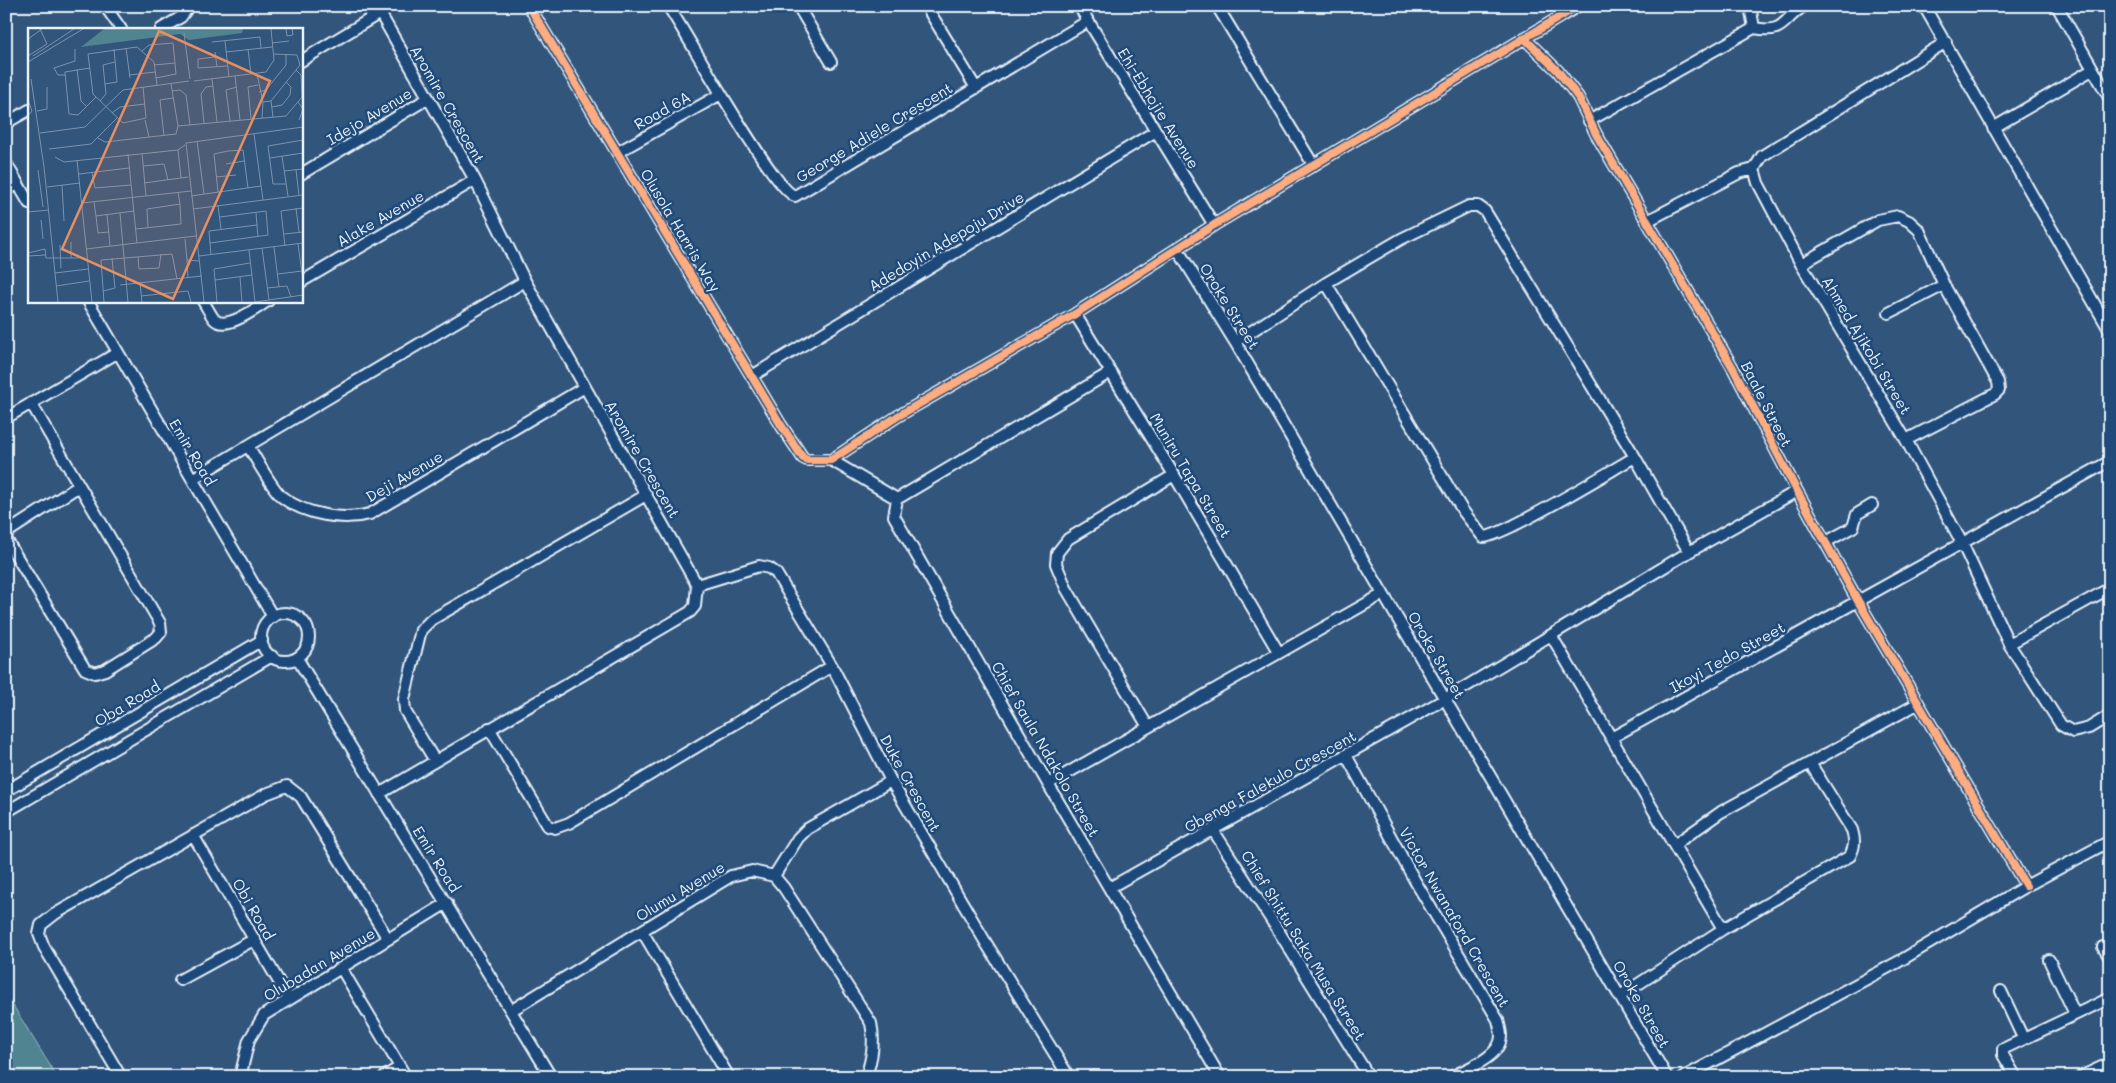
<svg xmlns="http://www.w3.org/2000/svg" width="2116" height="1083" viewBox="0 0 2116 1083" font-family="Mali,sans-serif">
	<style>
		.green { fill: #508490; stroke: #9cbac4 }
		.lines { fill: none; stroke-linecap: round; stroke-linejoin: round }
		.minor-casing { stroke: #e8f1f8; stroke-width: 14 }
		.minor { stroke: #1f4a7a; stroke-width: 10 }
		.cycleway-casing { stroke: #1f4a7a; stroke-width: 11 }
		.cycleway { stroke: #ffac80; stroke-width: 8 }
		.labels { text-anchor: middle; dominant-baseline: central; stroke-width: 5; stroke-linejoin: round; paint-order: stroke }
		.street-label { font-size: 15px; fill: #e8f1f8; stroke: #1f4a7a }
		.inset-road { fill: none; stroke: #7b93ae; stroke-width: 1 }
		.view { fill: #e88e5f; fill-opacity: 0.15; stroke: #e88e5f; stroke-width: 2.5 }
		.inset-edge { fill: none; stroke: #e8f1f8; stroke-width: 2.5 }
	</style>
	<rect width="100%" height="100%" fill="#32557c"/>
	<filter id="ink" filterUnits="userSpaceOnUse"><feTurbulence type="fractalNoise" baseFrequency=".02" numOctaves="2"/><feDisplacementMap in="SourceGraphic" scale="10" xChannelSelector="R" yChannelSelector="G"/><feConvolveMatrix kernelMatrix="1 2 1 2 8 2 1 2 1" color-interpolation-filters="sRGB"/></filter>
	<g filter="url(#ink)">
		<path class="green" d="M6 994 57 1077H6Z"/>
		<g class="lines">
			<defs>
				<path id="minor" d="M105 6 121 29
					M376 6 475 180 525 281 697 585 695 606 690 612 379 794
					M529 6 781 425 803 458 807 460H831L898 416 1075 314 1214 225 1578 6
					M668 6C687 34 774 191 795 196L1088 21
					M798 6 831 62
					M926 6 976 88
					M1079 6 1214 225
					M1217 6 1314 166
					M1924 6 2110 331
					M2057 6 2110 99
					M1754 28C1786 34 1781 20 1804 6
					M161 29 181 17 189 6
					M1524 38 1558 71 1578 97 1596 134 1733 368 1797 491 1858 601 2026 886
					M1946 42 1762 156 1754 169 1758 183 1801 264 1906 440 1962 543 2009 644 2061 725 2073 732 2089 728 2110 715
					M301 61 380 13
					M1589 121 1754 28 1750 6
					M6 123 29 110
					M1993 128 2092 70
					M618 152 721 94
					M6 163 29 203
					M301 174 427 99
					M6 190 17 184
					M1649 220 1739 173 1754 169
					M1178 250 1235 342 1667 1077
					M1801 264 1878 220 1898 216 1909 221 1919 230 1944 285 1998 382 1999 390 1995 394 1906 440
					M301 282 475 180
					M1326 283 1401 239 1469 206H1478L1485 211 1635 457 1689 552
					M88 301 273 617
					M203 301C207 307 210 314 214 319 226 332 256 308 268 301
					M1889 313 1944 285
					M1075 314 1174 475 1279 653
					M1235 342 1326 283 1463 511 1483 537C1503 537 1610 471 1635 457
					M752 376 1156 131
					M6 418 117 353
					M248 446C256 458 272 489 282 497 305 515 343 521 370 514L585 387
					M831 460 897 499 894 516 1048 784 1220 1077
					M192 479 525 281
					M897 499 1111 372
					M6 533 79 486
					M6 539 85 669 95 673 105 670 156 638 161 632 160 623 31 403
					M1826 542 1853 527 1857 514 1872 505
					M697 585 759 566 769 568 776 573 832 666 891 781 986 943 1069 1077
					M261 637a24 24 0 1 1 48 0a24 24 0 1 1-48 0Z
					M1551 635 1723 929 1620 996
					M2009 644 2110 588
					M297 658 551 1077
					M1148 727 1066 588 1056 564 1057 553 1068 539 1174 475
					M489 728 548 826 555 828 569 823 832 666
					M1611 738 2110 461
					M1346 755 1415 881 1498 1020C1499 1025 1501 1031 1501 1036 1501 1057 1466 1069 1451 1077
					M435 761 405 711 404 699 421 630 431 620 646 495
					M1048 784 1383 594
					M6 791 262 640
					M6 812 272 656
					M1213 830 1281 935 1369 1077
					M193 835 289 999
					M1674 845 1721 812 1917 704
					M774 876 798 838 807 829 891 781
					M1109 888 1445 699 1689 552 1797 491
					M1723 929 1850 856C1855 846 1855 841 1852 830L1810 763
					M642 931 729 1077
					M2103 947 2110 958
					M2049 960 2075 1014
					M341 968 406 1077
					M180 980 255 939
					M2001 991 2023 1038
					M512 1010 731 876 752 871 774 876 784 888 871 1023C875 1042 872 1058 866 1077
					M121 1077 44 947 39 934 41 925 55 914 266 794 287 786 301 797 388 939
					M240 1077 249 1040 264 1015 447 903
					M384 1077 400 1067
					M1684 1077 1898 962 2026 886 2110 841
					M2016 1077 2003 1055V1049L2110 998
					M2080 1077 2110 1063"/>
			</defs>
			<use href="#minor" class="minor-casing"/>
			<use href="#minor" class="minor"/>
			<defs>
				<path id="cycleway" d="M529 6 781 425 803 458 807 460H831L898 416 1075 314 1214 225 1578 6
					M1524 38 1558 71 1578 97 1596 134 1733 368 1797 491 1858 601 2026 886"/>
			</defs>
			<use href="#cycleway" class="cycleway-casing"/>
			<use href="#cycleway" class="cycleway"/>
		</g>
	</g>
	<g class="labels">
		<g class="street-label">
			<text transform="translate(448 104) rotate(60)">Aromire Crescent</text>
			<text transform="translate(1159 108) rotate(58)">Ehi-Ebhojie Avenue</text>
			<text transform="translate(662 110) rotate(-29)">Road 6A</text>
			<text transform="translate(369 116) rotate(-31)">Idejo Avenue</text>
			<text transform="translate(874 132) rotate(-31)">George Adiele Crescent</text>
			<text transform="translate(380 218) rotate(-30)">Alake Avenue</text>
			<text transform="translate(681 230) rotate(59)">Olusola Harris Way</text>
			<text transform="translate(946 241) rotate(-31)">Adedoyin Adepoju Drive</text>
			<text transform="translate(1230 306) rotate(58)">Oroke Street</text>
			<text transform="translate(1867 345) rotate(59)">Ahmed Ajikobi Street</text>
			<text transform="translate(1767 404) rotate(63)">Baale Street</text>
			<text transform="translate(193 452) rotate(59)">Emir Road</text>
			<text transform="translate(643 459) rotate(60)">Aromire Crescent</text>
			<text transform="translate(1191 475) rotate(59)">Muniru Tapa Street</text>
			<text transform="translate(404 476) rotate(-30)">Deji Avenue</text>
			<text transform="translate(1437 655) rotate(60)">Oroke Street</text>
			<text transform="translate(1727 657) rotate(-29)">Ikoyi Tedo Street</text>
			<text transform="translate(127 703) rotate(-31)">Oba Road</text>
			<text transform="translate(1046 749) rotate(60)">Chief Saula Ndakolo Street</text>
			<text transform="translate(1270 781) rotate(-29)">Gbenga Falekulo Crescent</text>
			<text transform="translate(911 783) rotate(61)">Duke Crescent</text>
			<text transform="translate(437 859) rotate(58)">Emir Road</text>
			<text transform="translate(680 891) rotate(-31)">Olumu Avenue</text>
			<text transform="translate(254 909) rotate(60)">Obi Road</text>
			<text transform="translate(1455 917) rotate(60)">Victor Nwanaford Crescent</text>
			<text transform="translate(1304 945) rotate(58)">Chief Shittu Saka Musa Street</text>
			<text transform="translate(319 964) rotate(-31)">Olubadan Avenue</text>
			<text transform="translate(1642 1004) rotate(60)">Oroke Street</text>
		</g>
	</g>
	<g transform="translate(28 28)">
		<rect width="275" height="275" fill="#32557c"/>
		<path d="M76 1H215L214 5 161 12 152 6 53 19Z" fill="#508490"/>
		<path class="inset-road" d="M258 1 259 8 265 7 264 1M156 5 162 51M0 11 14 1M197 13 201 49M184 14 232 9 233 20M244 15 261 13M98 20 102 50M220 21 223 46M114 23 121 17 145 15 148 46 128 50M187 24 189 39M198 24 244 19M0 28 19 16 12 1M5 28 46 1M187 29 170 31V40L199 38M0 34 55 1M126 37 147 35M62 40 37 44 41 86 50 87 68 69M49 41 53 73 59 79M229 46 235 74M37 47H30L26 40 47 33V21M101 47 127 44M207 48 212 92M3 51 16 139 30 274M184 51 189 94M166 53 238 44 246 32 243 1M77 56 89 54 86 21M143 56 150 98 258 88 274 69 273 47 268 42M115 59 118 90 95 95 65 66 60 26 109 19 126 34 129 57M144 63 152 62 158 67 162 97M231 64 238 62 258 37V26M0 72 4 83 0 88M72 73 78 66 75 37 87 34M243 73 245 89M235 74 243 73 272 37 269 27 246 26M270 74 275 81 271 92M244 79 254 77 262 67 263 59 258 54M9 83 19 81V59M84 85 92 79 117 76M234 90 235 74M223 91 220 59 230 57M117 92 121 109M202 93 198 62 209 59M176 95 173 66 178 59 185 58M12 105 57 99 95 62 161 53M226 106 235 172M136 108 132 72 145 70M70 110 77 114 148 106 150 98M169 113 176 166M21 121 63 116 89 90M150 122 153 150M114 125 118 168M100 126 109 215M254 128 260 168M27 129 36 134 150 122 157 117M242 130 275 125M49 132 64 274M198 136 216 133M115 138 136 136 140 152M10 142 15 179M268 142 271 167M256 143 275 141M64 145 67 160 103 157M51 146 101 140M188 149 208 147M116 155 160 149M258 156H245L240 118 275 112M34 157 36 193M19 159 52 155M190 164 186 126 200 123 215 122 220 160M163 168 233 158M66 174 68 188 106 183M54 175 163 163M190 177 193 201M268 180 271 204M165 181 275 167M0 184 21 182M92 185 100 274M228 185 230 209M79 186 82 218M68 188 70 205 81 204M13 192 15 211M120 200 119 181 152 176 150 164M108 201 153 196 152 176M256 206 275 204M157 211 159 232 171 233M43 214V230M182 215 240 207 238 183 192 189M270 216 275 252M32 217 33 240M257 218 253 183 275 180M246 219 251 259M234 220 241 272M58 221 168 208M221 222 227 274M0 225 17 221 18 230H51M183 227 181 203 229 197M0 228 17 227M171 228 275 215M110 229 111 241 131 240 133 226M159 232 160 250M27 245 60 241M250 246 274 243M212 249 214 274M187 252 224 247M112 255 114 274M92 257 174 248M28 258 61 253M239 260 259 258 263 269M75 263 87 260 84 230M113 268 160 263 163 274M76 274 73 232 144 226 149 251M176 274 158 115 275 99M189 274 186 241 222 235M227 274 275 267"/>
		<path class="view" d="M131 3 242 53 145 271 34 221Z"/>
		<rect width="275" height="275" class="inset-edge"/>
	</g>
	<rect width="2116" height="1083" fill="none" stroke="#1f4a7a" stroke-width="25"/>
	<rect x="12" y="12" width="2091" height="1058" fill="none" stroke="#e8f1f8" stroke-width="2" filter="url(#ink)"/>
</svg>
